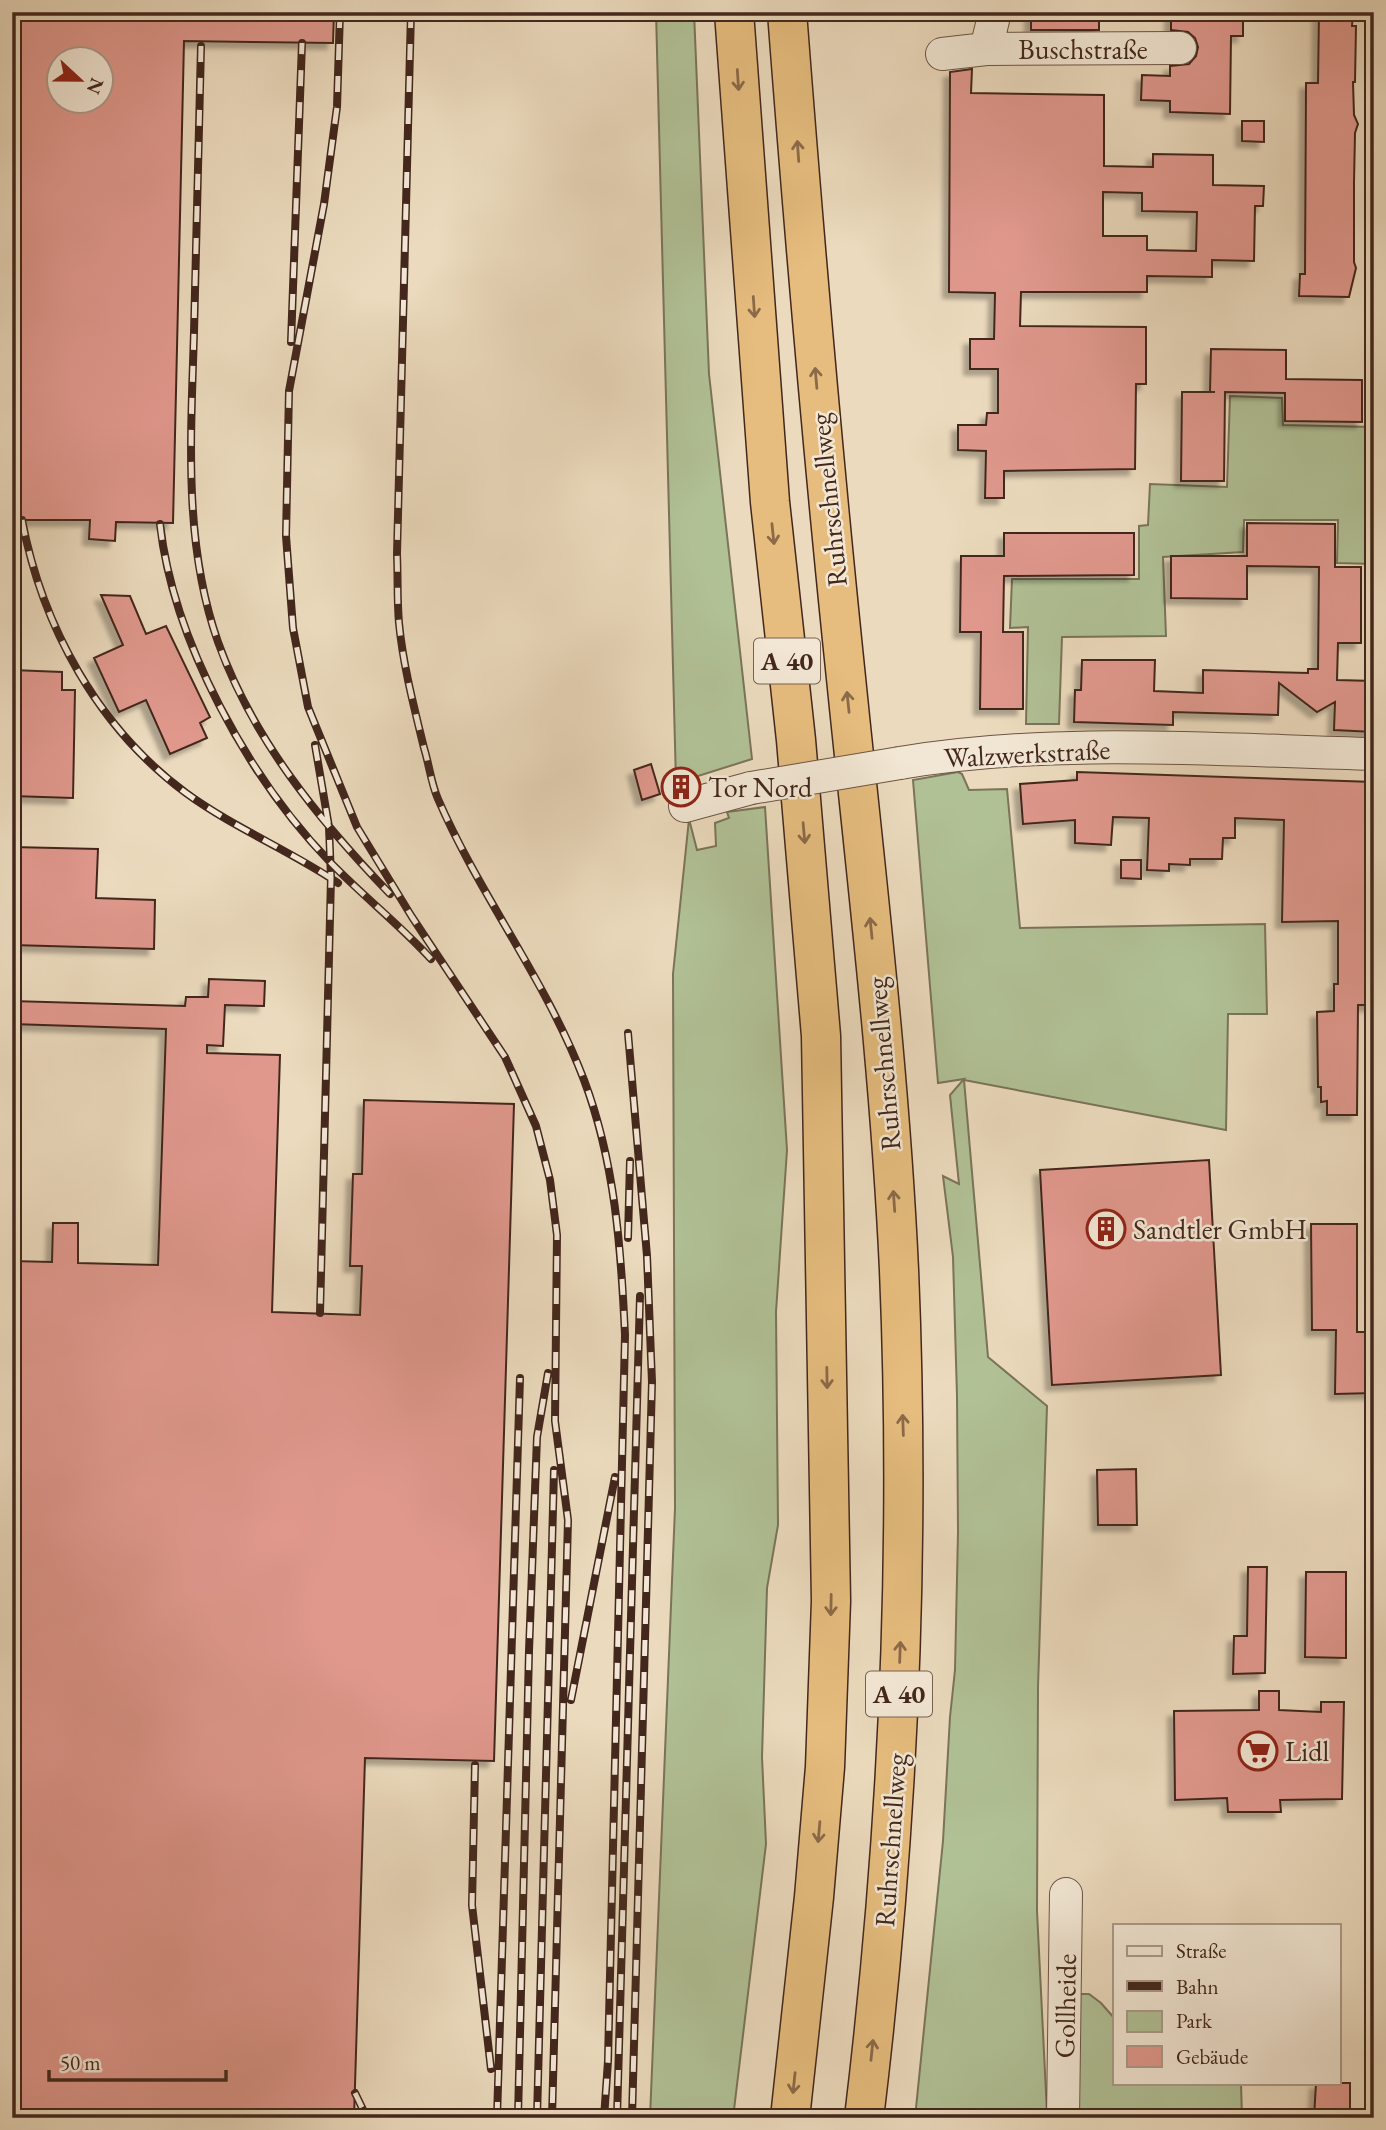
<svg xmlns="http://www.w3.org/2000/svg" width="1386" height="2130" viewBox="0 0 1386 2130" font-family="'EB Garamond',serif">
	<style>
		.green { fill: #b1c196; stroke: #7a745a; stroke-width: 2 }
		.building { fill: #e0988d; stroke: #43271d; stroke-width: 2; fill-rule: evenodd; filter: url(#shadow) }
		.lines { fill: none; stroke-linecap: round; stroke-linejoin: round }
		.minor-casing { stroke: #6d5445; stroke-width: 34 }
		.highway-casing { stroke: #43271d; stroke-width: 41 }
		.minor { stroke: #f2e7d4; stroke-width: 32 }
		.highway { stroke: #e6bd7e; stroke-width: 38 }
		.rail-casing { stroke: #43271d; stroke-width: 8 }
		.rail { stroke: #f2e7d4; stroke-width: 5; stroke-dasharray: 16; stroke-linecap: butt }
		.minor-bridge-casing { stroke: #6d5445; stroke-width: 34; stroke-linecap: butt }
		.minor-bridge { stroke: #f2e7d4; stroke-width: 32 }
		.oneway { stroke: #8c6a49 }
		.labels { text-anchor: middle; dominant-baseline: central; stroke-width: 5; stroke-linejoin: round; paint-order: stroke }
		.shield { fill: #f2e7d4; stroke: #786154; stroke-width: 2 }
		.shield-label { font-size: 26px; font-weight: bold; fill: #43271d }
		.street-label { font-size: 28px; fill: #43271d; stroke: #f2e7d4 }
		.poi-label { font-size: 28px; fill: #43271d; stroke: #f2e7d4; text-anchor: start }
	</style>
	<defs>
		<filter id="shadow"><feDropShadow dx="-6" dy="6" stdDeviation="2" flood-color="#0004"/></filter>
	</defs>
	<rect width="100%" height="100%" fill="#ebdabd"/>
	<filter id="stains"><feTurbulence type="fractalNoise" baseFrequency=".00286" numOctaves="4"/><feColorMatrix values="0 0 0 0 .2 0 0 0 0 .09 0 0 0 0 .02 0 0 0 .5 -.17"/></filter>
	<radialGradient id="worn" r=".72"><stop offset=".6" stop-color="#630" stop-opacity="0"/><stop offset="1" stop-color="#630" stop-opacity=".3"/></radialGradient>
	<path class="green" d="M656 12H694L709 374 752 759 676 783Z
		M1230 396 1282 398 1283 425 1374 427V564L1337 563 1338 520H1244L1243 552 1163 557 1166 636 1062 637 1059 724H1026L1028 627 1010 628 1012 579H1139V526L1148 525 1150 484 1227 487Z
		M958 772 962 774 969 790 1007 789 1020 928 1265 924 1267 1014H1228L1226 1130 964 1080 988 1357 1047 1406 1038 1687 1037 1911 1047 2113 1043 2118H915L943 1841 950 1717 955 1670 958 1532 957 1396 953 1257 943 1176 959 1184 950 1095 964 1079 938 1083 913 780Z
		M765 807 787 1150 776 1312 778 1525 767 1588 762 1757 766 1844 733 2118H650L675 1508 673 974 689 819 697 850 716 846 715 823 729 818 727 812Z
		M1078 1994H1089L1101 2003 1115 2019V2083H1241L1242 2118H1078Z"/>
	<path class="building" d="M12 12H334L333 43 184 41 173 523 116 522 115 541 89 539 90 520H12ZM60 60H102V102H60Z
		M1031 12H1099V30H1031Z
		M1171 12H1243V36H1231L1230 114 1170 112V101L1141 100 1142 75 1170 76V66L1189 64 1196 56 1198 47 1195 38 1188 32 1171 30Z
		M1319 12H1353L1352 26H1356L1355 82H1353L1354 115 1358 124 1355 133 1354 182V262L1356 268 1349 297 1299 296 1300 274H1305L1306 83H1318Z
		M972 69 971 93 1104 95V166L1153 167V154L1213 155V185L1264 186 1263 206H1255L1254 261 1212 260V277L1147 276V292H1021L1020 326 1146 327V384H1136L1135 469 1004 471V498H985L986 451 958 450V425H986L987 413H998V369H970V339H994L995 293 949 292 950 72ZM1103 192 1142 193V211L1197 212 1196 251 1147 250V236H1103Z
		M1242 121H1264V142L1242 141Z
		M1211 349 1286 350V379L1362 380V422L1285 421V393L1225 392 1224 481H1181L1182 392H1215H1210Z
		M1247 523 1335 524V567H1361V643H1338L1337 680 1374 681V732L1334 730 1335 702 1317 712 1279 683 1278 715 1173 712V725L1074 722 1075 690H1081L1082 660H1155L1154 691 1203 693V670L1308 673V669H1318L1319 567 1247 566V599L1171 598V556H1247Z
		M1004 533H1134V575L1004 576 1003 632H1023V709H980L981 632H960L961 556H1004Z
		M101 595 130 596 146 634 166 626 210 717 200 723 207 738 170 754 146 700 119 712 94 658 123 645Z
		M12 670 62 672V690H75L73 798 12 796Z
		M651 764 660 794 642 800 634 770Z
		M1077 772 1374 782V1005H1358L1357 1115H1327V1101L1321 1102V1087H1318L1317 1012 1334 1011V984H1338V921L1282 922 1284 820 1235 818V838H1223L1222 859H1190V865L1169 864V871L1147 870 1149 818 1113 817 1111 845 1075 843V820L1023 824 1020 784 1077 780Z
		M12 847 98 849 96 898 155 900 154 949 12 945Z
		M1121 860H1141V879L1121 878Z
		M209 979 265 981 264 1006 225 1005 223 1046 207 1045V1053L280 1055 272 1312 360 1315 362 1266H350L353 1174H362L364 1100 514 1104 494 1761 365 1758 354 2118H12V1261L52 1262 53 1223H78V1263L158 1265 166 1029 12 1024V1001L185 1006 186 997H208Z
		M1209 1160 1221 1375 1052 1385 1040 1170Z
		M1311 1224H1357V1332H1374V1393L1335 1394 1336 1330H1312Z
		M1136 1469 1137 1525H1098L1097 1470Z
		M1248 1567H1267L1265 1673 1233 1674 1234 1636H1247Z
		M1306 1572H1346V1658L1305 1657Z
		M1259 1691H1279V1710L1321 1712V1702H1344L1342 1799 1280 1800 1281 1812H1228L1227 1798 1175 1800 1174 1711 1259 1710Z
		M1316 2083H1350V2118H1314Z"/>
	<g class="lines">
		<defs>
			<path id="minor" d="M986 49 995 12
				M942 54 986 49 1180 48
				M900 763C1056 737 1216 750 1374 754
				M685 806 751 788
				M1063 2118 1066 1894"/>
			<path id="highway" d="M734 12 770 502 796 740 821 1036 831 1601 825 1767 814 1897 790 2118
				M787 12C804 235 823 457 846 678 866 875 890 1073 899 1270 911 1553 898 1837 864 2118"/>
		</defs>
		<use href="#minor" class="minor-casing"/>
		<use href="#highway" class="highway-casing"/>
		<use href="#minor" class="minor"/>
		<use href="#highway" class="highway"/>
		<defs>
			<path id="rail" d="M340 12 337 107 324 204 289 391 286 536 293 628 308 707 357 827 412 917 505 1057 536 1126 550 1180 557 1235 555 1421 568 1520 552 2118
				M411 12 397 554C398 577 397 601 399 623 403 665 414 707 424 748 429 764 431 783 438 799 480 896 546 980 584 1080 615 1162 621 1248 625 1335L608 2061 604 2118
				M201 46C199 141 196 237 194 332 191 436 183 543 218 642 253 740 320 821 390 894
				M291 342 302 43
				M22 520C42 626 98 728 186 793 234 828 289 850 338 883
				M160 524C173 641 249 779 331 863 363 896 400 925 431 959
				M315 745 329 827 331 878 320 1313
				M628 1033 647 1256 652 1382 632 2118
				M628 1238 630 1161
				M571 1700 615 1477
				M475 1765 472 1905 491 2069
				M355 2093 367 2118
				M497 2118 520 1378
				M518 2118 529 1651 537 1437 548 1373
				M537 2118 554 1470
				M617 2118 640 1296"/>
		</defs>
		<use href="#rail" class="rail-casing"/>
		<use href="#rail" class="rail"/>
		<defs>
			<path id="minor-bridge" d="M751 788 900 763"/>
		</defs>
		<use href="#minor-bridge" class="minor-bridge-casing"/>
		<use href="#minor-bridge" class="minor-bridge"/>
	</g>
	<defs><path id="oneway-shaft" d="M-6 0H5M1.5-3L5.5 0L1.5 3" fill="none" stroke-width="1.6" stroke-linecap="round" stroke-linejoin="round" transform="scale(1.75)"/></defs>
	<g class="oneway">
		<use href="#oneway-shaft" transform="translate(738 80) rotate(86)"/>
		<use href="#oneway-shaft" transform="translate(798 151) rotate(-94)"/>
		<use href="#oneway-shaft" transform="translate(754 307) rotate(86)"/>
		<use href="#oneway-shaft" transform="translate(816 378) rotate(-95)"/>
		<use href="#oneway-shaft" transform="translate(773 534) rotate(84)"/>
		<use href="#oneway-shaft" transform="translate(848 702) rotate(-96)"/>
		<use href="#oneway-shaft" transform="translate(804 833) rotate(85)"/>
		<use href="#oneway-shaft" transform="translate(871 928) rotate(-96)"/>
		<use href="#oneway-shaft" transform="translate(894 1201) rotate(-94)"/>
		<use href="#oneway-shaft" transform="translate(827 1378) rotate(89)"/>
		<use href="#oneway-shaft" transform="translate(903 1425) rotate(-92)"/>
		<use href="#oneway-shaft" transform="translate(831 1605) rotate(91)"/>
		<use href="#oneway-shaft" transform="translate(900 1652) rotate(-88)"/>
		<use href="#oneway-shaft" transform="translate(819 1832) rotate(95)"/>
		<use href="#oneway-shaft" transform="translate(872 2050) rotate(-84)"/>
		<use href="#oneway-shaft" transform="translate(794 2083) rotate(96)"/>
	</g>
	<defs>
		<symbol id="building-ring" viewBox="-11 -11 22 22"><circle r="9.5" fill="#f2e7d4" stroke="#8f2418" stroke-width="1.5"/><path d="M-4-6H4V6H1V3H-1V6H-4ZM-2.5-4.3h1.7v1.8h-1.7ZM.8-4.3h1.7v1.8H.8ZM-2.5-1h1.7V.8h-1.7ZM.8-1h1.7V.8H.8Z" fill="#8f2418"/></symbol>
		<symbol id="supermarket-ring" viewBox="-11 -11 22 22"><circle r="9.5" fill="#f2e7d4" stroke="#8f2418" stroke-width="1.5"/><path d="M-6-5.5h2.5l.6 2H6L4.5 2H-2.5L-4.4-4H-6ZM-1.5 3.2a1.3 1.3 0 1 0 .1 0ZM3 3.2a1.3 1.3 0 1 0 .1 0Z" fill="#8f2418"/></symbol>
	</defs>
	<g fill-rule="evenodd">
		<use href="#building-ring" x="659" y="765" width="44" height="44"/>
		<use href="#building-ring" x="1084" y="1207" width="44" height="44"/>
		<use href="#supermarket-ring" x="1236" y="1729" width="44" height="44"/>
	</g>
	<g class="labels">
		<g class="shield">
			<rect x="754" y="638.5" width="66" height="45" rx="5"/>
			<rect x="866" y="1671.5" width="66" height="45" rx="5"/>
		</g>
		<g class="shield-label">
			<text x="787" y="661">A 40</text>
			<text x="899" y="1694">A 40</text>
		</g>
		<g class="street-label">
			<text x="1083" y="49">Buschstraße</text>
			<text transform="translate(828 500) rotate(-96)">Ruhrschnellweg</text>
			<text transform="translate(1027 753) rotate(-3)">Walzwerkstraße</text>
			<text transform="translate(883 1064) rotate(-95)">Ruhrschnellweg</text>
			<text transform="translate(890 1840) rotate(-86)">Ruhrschnellweg</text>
			<text transform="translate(1065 2006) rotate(-89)">Gollheide</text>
		</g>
		<g class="poi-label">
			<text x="708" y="787">Tor Nord</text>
			<text x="1133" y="1229">Sandtler GmbH</text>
			<text x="1285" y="1751">Lidl</text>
		</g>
	</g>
	<rect width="1386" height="2130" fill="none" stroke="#ebdabd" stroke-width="42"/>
	<rect x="14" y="14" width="1358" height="2102" fill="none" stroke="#43271d" stroke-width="3.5"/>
	<rect x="21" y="21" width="1344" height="2088" fill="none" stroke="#43271d" stroke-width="2"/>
	<rect x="1113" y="1924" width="228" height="161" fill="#f2e7d4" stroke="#ac9a8b" stroke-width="2"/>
	<rect x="1127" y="1946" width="35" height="10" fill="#f2e7d4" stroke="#ac9a8b" stroke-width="2"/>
	<text x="1176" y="1958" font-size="21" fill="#43271d">Straße</text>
	<rect x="1127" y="1981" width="35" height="10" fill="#43271d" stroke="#ac9a8b" stroke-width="2"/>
	<text x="1176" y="1994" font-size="21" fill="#43271d">Bahn</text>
	<rect x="1127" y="2011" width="35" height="21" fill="#b1c196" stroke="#ac9a8b" stroke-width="2"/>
	<text x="1176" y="2028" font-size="21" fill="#43271d">Park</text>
	<rect x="1127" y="2046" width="35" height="21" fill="#e0988d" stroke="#ac9a8b" stroke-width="2"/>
	<text x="1176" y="2064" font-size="21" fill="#43271d">Gebäude</text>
	<g transform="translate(80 80) rotate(112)"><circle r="33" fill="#f2e7d4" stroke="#ac9a8b" stroke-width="2"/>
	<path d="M0-5L12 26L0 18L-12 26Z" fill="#8f2418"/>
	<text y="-10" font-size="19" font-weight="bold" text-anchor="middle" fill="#43271d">N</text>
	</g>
	<path d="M49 2070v10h177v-10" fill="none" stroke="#43271d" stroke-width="3.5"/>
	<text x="60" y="2070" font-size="21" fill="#43271d" stroke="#f2e7d4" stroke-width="5" paint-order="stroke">50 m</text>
	<rect width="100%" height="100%" filter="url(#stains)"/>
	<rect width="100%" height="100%" fill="url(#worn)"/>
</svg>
